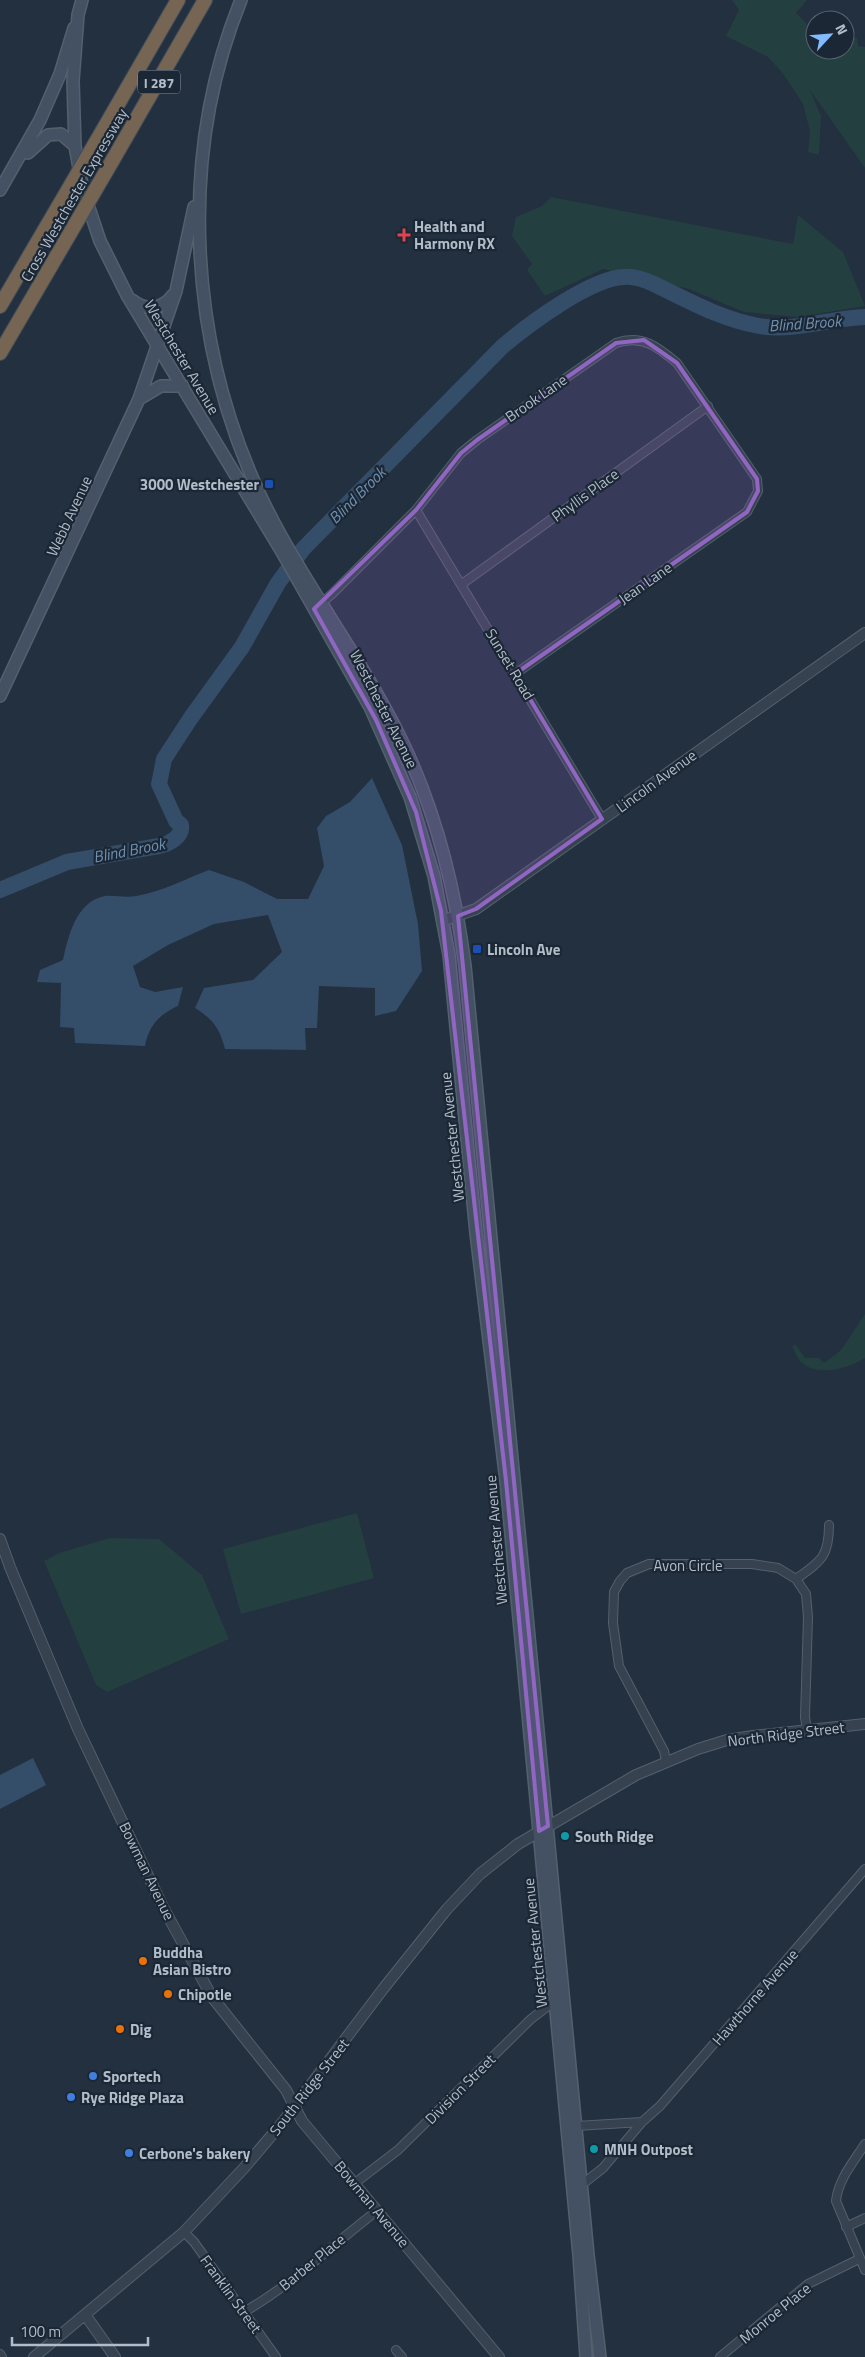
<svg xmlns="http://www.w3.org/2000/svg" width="865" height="2357" viewBox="0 0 865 2357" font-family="'Titillium Web',sans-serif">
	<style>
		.green { fill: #243f40 }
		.water { fill: #344d68 }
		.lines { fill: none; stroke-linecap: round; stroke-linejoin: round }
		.river { stroke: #344d68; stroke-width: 16 }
		.minor-casing { stroke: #54606d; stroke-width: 10 }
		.tertiary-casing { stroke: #54606d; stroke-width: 12 }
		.secondary-casing { stroke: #54606d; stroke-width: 14 }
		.motorway-casing { stroke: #414d5a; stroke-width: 16 }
		.minor { stroke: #36424f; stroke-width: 8 }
		.tertiary { stroke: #36424f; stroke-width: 10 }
		.secondary { stroke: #435162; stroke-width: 11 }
		.motorway { stroke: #766552; stroke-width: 14 }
		.motorway-bridge-casing { stroke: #414d5a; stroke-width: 16; stroke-linecap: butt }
		.motorway-bridge { stroke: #766552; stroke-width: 14 }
		.marked { fill: #9166c3; fill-opacity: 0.2; stroke: #9166c3; stroke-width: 4; stroke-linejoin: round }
		.health-dot { fill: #e0444e; stroke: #1b2734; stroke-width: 2 }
		.transit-dot { fill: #1a4fb4; stroke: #1b2734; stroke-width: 2 }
		.culture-dot { fill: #0f9aa8; stroke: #1b2734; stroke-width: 2 }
		.food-dot { fill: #e8710a; stroke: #1b2734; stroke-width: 2 }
		.shop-dot { fill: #3f7fe0; stroke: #1b2734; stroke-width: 2 }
		.labels { text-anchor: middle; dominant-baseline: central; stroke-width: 4.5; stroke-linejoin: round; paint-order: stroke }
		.shield { fill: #1b2734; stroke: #85909d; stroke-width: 1 }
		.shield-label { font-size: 14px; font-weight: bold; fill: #b2bdca }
		.street-label { font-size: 15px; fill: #b2bdca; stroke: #1b2734 }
		.poi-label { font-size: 15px; font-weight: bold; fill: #b2bdca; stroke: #1b2734; text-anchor: start }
		.water-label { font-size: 16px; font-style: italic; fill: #7090b0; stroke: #1b2734 }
	</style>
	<rect width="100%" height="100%" fill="#22303f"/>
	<path class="green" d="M732 0H807L796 13 815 32V50H845V37L857 38 858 46 865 47V168L810 90 821 116 819 155 808 152 810 131 803 104 784 75 768 57 726 36 739 10Z
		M551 197 793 244 798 215 843 252 865 306 798 317 744 312 689 289 603 269 545 296 527 270 532 264 512 236 516 217 542 206Z
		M865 1314V1358C850 1368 817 1377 802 1363 797 1359 795 1351 792 1346L796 1345 805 1358H819L824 1363 841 1350Z
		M357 1513 374 1578 241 1614 223 1549Z
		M110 1538 159 1539 202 1575 229 1639 107 1692 96 1685 44 1561 59 1553Z"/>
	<path class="water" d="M372 778 402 845 418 924 422 971 396 1011 375 1016V988L319 986 317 1028H305L306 1050 225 1049C220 1029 213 1019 195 1008L204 988 253 980 282 952 268 915 214 924 168 945 133 966 140 987 155 992 183 987 178 1006C160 1014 149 1025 145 1046L75 1043 74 1028 60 1027 61 983 37 982 40 970 63 960C68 937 76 901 105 896 115 895 126 898 136 896 161 892 185 879 209 870L244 882 277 899H308L324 866 317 828 326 816 350 802Z
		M33 1758 46 1785 0 1809V1775Z"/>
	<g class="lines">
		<path class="river" d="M0 890 67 862 159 846C169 844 183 837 181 825L176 821 159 784 164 759 190 719 242 647 278 583 303 549 503 346C529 324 591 278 624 277 634 276 645 280 654 284 689 301 721 319 759 326 795 332 830 318 865 317"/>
		<defs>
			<path id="minor" d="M416 510 602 819
				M462 584 708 406
				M318 606 332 594 416 510 461 453 477 440 616 343C642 334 658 347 677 363L757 479 758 491 747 512 515 674
				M796 1579C821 1561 829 1557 829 1525
				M666 1761 664 1751 619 1666 613 1623 614 1592 620 1581 627 1573 649 1564H752L778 1568 796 1579 806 1594 808 1617 805 1717 807 1730
				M574 2129 576 2126 642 2122
				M865 2144C854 2161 838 2180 836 2201L865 2270
				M355 2183 398 2150 531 2019 556 2000
				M580 2186 603 2168 642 2122 660 2106 865 1869
				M846 2227 865 2218
				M184 2232 194 2242 276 2357
				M244 2312C293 2284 333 2244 378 2210
				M396 2350 402 2357
				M0 2354 2 2357
				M720 2357 808 2284 859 2259"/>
			<path id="tertiary" d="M442 921 476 909 865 633
				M0 1539 10 1567 78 1729 163 1907 212 1997 286 2090 302 2121 499 2357
				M86 2316 115 2357
				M34 2357 184 2232 244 2168 282 2123 383 1989 447 1909 480 1874 518 1844 636 1775 698 1749 727 1740 753 1736 865 1724"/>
			<path id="secondary" d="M82 0 78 15 73 81 75 146 83 190 100 241 128 297 282 552 370 707 410 797 434 876 449 955 476 1233 506 1481 579 2255 586 2357
				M241 0C177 158 189 344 261 497 301 581 360 655 401 739 436 811 455 887 465 966L588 2255 600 2357
				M28 153 48 135 61 134 75 146
				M0 190 40 120 60 74 74 28
				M132 300C146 311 162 310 173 295
				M139 399 161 386H183
				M0 696 139 399 176 291 194 207"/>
			<path id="motorway" d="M103 130 178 0
				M111 163 205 0
				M0 306 68 190
				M0 353 76 223"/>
		</defs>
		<use href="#minor" class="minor-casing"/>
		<use href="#tertiary" class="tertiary-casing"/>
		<use href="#secondary" class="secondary-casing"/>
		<use href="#motorway" class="motorway-casing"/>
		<use href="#minor" class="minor"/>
		<use href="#tertiary" class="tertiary"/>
		<use href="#secondary" class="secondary"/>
		<use href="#motorway" class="motorway"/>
		<defs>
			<path id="motorway-bridge" d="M68 190 103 130
				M76 223 111 163"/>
		</defs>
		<use href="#motorway-bridge" class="motorway-bridge-casing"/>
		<use href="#motorway-bridge" class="motorway-bridge"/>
	</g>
	<path class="marked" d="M644 340 677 363 757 479 758 491 747 512 515 674 602 819 476 909 458 916 545 1795 548 1826 539 1831 506 1481 441 911 416 812 376 720 314 609 416 510 461 453 477 440 616 343Z"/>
	<path class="health-dot" d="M401.5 227.5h5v5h5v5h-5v5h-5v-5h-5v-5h5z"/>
	<g class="transit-dot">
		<rect x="264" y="479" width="10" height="10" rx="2.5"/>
		<rect x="472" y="944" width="10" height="10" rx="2.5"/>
	</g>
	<g class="culture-dot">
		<circle cx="565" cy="1836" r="5"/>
		<circle cx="594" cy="2149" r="5"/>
	</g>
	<g class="food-dot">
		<circle cx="143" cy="1961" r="5"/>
		<circle cx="168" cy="1994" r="5"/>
		<circle cx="120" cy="2029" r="5"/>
	</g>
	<g class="shop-dot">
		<circle cx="93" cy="2076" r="5"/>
		<circle cx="71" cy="2097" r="5"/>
		<circle cx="129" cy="2153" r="5"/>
	</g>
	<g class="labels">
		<rect class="shield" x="138" y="70.5" width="42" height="23" rx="4"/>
		<g class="shield-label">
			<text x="159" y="82">I 287</text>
		</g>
		<g class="street-label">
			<text transform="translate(74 195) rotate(-60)">Cross Westchester Expressway</text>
			<text transform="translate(182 357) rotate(59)">Westchester Avenue</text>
			<text transform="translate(536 398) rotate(-35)">Brook Lane</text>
			<text transform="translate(585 495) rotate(-36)">Phyllis Place</text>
			<text transform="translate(69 516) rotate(-65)">Webb Avenue</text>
			<text transform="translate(645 583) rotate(-35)">Jean Lane</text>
			<text transform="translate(510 664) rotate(59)">Sunset Road</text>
			<text transform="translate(384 709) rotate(63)">Westchester Avenue</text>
			<text transform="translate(656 781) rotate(-36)">Lincoln Avenue</text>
			<text transform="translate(452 1137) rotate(-96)">Westchester Avenue</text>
			<text transform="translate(496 1540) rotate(-95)">Westchester Avenue</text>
			<text x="688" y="1565">Avon Circle</text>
			<text transform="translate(786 1734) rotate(-7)">North Ridge Street</text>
			<text transform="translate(147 1871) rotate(64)">Bowman Avenue</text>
			<text transform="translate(535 1943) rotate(-96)">Westchester Avenue</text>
			<text transform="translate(755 1997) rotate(-49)">Hawthorne Avenue</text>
			<text transform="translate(309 2087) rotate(-52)">South Ridge Street</text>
			<text transform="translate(460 2089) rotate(-45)">Division Street</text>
			<text transform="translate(372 2204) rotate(50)">Bowman Avenue</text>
			<text transform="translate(312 2262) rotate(-39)">Barber Place</text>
			<text transform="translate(231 2294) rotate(54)">Franklin Street</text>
			<text transform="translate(775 2313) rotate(-39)">Monroe Place</text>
		</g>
		<g class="poi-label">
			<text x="414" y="226">Health and<tspan x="414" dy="17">Harmony RX</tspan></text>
			<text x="259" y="484" text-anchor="end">3000 Westchester</text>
			<text x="487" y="949">Lincoln Ave</text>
			<text x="575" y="1836">South Ridge</text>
			<text x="153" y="1952">Buddha<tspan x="153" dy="17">Asian Bistro</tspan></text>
			<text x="178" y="1994">Chipotle</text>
			<text x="130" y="2029">Dig</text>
			<text x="103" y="2076">Sportech</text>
			<text x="81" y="2097">Rye Ridge Plaza</text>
			<text x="604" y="2149">MNH Outpost</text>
			<text x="139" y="2153">Cerbone's bakery</text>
		</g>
		<g class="water-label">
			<text transform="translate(805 323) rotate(-4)">Blind Brook</text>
			<text transform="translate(357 495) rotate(-45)">Blind Brook</text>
			<text transform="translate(129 850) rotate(-11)">Blind Brook</text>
		</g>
	</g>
	<g transform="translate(830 35) rotate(64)"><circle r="24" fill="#1b2734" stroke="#576370"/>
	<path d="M0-4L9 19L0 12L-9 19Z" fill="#82bbff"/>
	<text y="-8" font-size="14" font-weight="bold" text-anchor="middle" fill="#b2bdca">N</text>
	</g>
	<path d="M12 2337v8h136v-8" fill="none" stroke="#b2bdca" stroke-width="2.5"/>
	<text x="20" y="2337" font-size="15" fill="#b2bdca" stroke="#1b2734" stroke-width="4" paint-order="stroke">100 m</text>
</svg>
